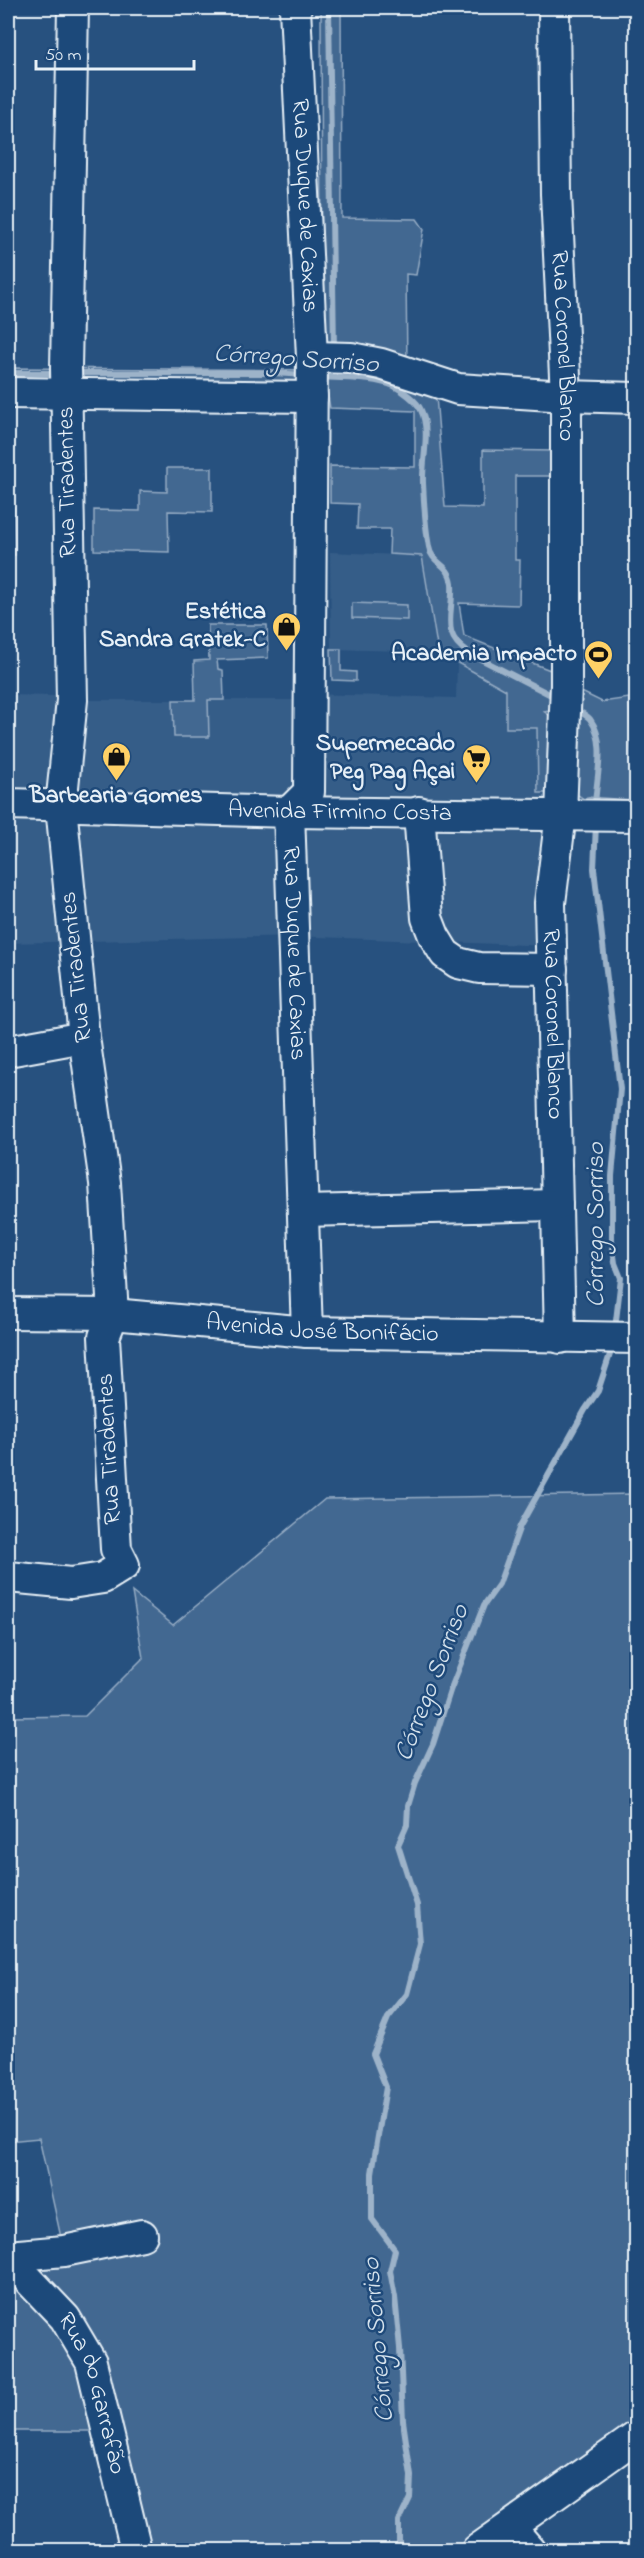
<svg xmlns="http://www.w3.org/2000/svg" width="644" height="2558" viewBox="0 0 644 2558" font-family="'Indie Flower',sans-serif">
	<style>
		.built { fill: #355d88 }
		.green { fill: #436891; stroke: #96acc4; stroke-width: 1.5 }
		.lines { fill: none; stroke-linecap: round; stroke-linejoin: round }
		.stream { stroke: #9db3c9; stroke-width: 6 }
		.minor-casing { stroke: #e8f1f8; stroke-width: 34 }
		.minor { stroke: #1f4a7a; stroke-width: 30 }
		.labels { text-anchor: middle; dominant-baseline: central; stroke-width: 5; stroke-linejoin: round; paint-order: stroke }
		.street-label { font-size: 24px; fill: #e8f1f8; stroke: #1f4a7a }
		.poi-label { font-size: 24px; font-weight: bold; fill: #e8f1f8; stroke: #1f4a7a; text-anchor: end }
		.water-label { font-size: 26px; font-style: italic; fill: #d5e2ec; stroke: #1f4a7a }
	</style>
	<rect width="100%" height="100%" fill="#27517f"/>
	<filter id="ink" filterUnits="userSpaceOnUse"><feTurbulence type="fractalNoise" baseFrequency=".0167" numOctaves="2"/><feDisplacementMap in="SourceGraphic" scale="12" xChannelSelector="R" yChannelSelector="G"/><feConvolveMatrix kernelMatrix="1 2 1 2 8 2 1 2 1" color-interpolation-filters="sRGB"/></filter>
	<g filter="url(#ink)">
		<path class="built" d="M330 552 422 556 438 652 331 649Z
			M457 663 491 666 602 702 636 698V816L561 815 551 946 293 936 8 943V695L57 696 72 700H309L310 694 456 698Z"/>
		<path class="green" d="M321 8H341L342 218 417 219 424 229 416 275 406 274 407 366 325 345 322 287Z
			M338 363C368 369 414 374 436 396L445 507 483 508V450L556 451 555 476H515V560H520L519 605 459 603 464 636 550 670 559 681 602 702 629 698 634 796 630 800 587 797 584 799 574 792 573 729 569 712C560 708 552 713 543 711L553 718 554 793H538L537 728H506V690L438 652 422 556 389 554 390 529H357L358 504 330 503V466L415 467V411L330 408 326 384 8 381V368L326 370 329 366Z
			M167 468H212V512L168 511 169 552 94 550V510L140 511V491L167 492Z
			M8 507H14L15 555H8Z
			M352 603 407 605V620L352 618Z
			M208 625H267L268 658 217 660 218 669 223 670 224 700H208L209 737H174L173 700H195L194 661 209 660Z
			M331 649H341V671L356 672V681L332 680Z
			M636 1494V2449L482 2550H146L121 2431H8V2256L64 2251 39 2138 8 2141V1717L85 1716 143 1658 132 1592 173 1625 325 1499Z"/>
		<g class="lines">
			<path class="stream" d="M329 8 334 350
				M8 373H59
				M75 373H274L305 375
				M321 377C344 379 372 377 394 386 402 390 417 401 421 410 431 431 422 460 423 483 424 504 425 526 429 547 432 565 449 562 452 583 454 614 439 634 469 653L555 697
				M575 709C580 712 587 715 590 719 608 743 595 781 595 808
				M596 824 594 869 620 1089 612 1176V1241L615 1263 621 1278 615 1329
				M399 2550V2521L410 2498 411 2476 403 2421 400 2348 395 2297 390 2271 395 2250 372 2219V2173L386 2087 373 2054 388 2018 407 1994 420 1944 417 1905 398 1845 407 1825 408 1806 415 1783 433 1744 450 1691 484 1605 499 1584 520 1526 585 1410 598 1391 613 1345"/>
			<defs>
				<g id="minor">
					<path id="s1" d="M295 8 312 357 309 792 289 812 307 1332"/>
					<path id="s2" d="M554 8 556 194 566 396V685L561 814 550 903 560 1338"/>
					<path d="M312 357 351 358 381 364 458 389 566 396 636 398"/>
					<path d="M8 393 312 397"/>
					<path id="s3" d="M8 804 289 812 636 816"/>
					<path d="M419 812 427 918 434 936 445 954 458 963 479 968 552 969"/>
					<path d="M8 1051 84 1037"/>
					<path d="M303 1211 557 1205"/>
					<path id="s4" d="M8 1313 113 1314 307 1332 636 1338"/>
					<path d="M8 1577 71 1583 103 1578 124 1565 116 1549 104 1337 113 1314 105 1183 84 1037 61 806 72 700 66 368 73 8"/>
					<path d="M8 2256 64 2251 142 2235"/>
					<path id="s5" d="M8 2258 65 2318 91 2362 136 2550"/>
					<path d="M510 2527 530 2550"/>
					<path d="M477 2550 636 2437"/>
				</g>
			</defs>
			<use href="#minor" class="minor-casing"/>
			<use href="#minor" class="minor"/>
		</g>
	</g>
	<defs>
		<symbol id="shop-pin" viewBox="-11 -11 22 30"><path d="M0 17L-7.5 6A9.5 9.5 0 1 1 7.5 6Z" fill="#ffd166" stroke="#1f4a7a"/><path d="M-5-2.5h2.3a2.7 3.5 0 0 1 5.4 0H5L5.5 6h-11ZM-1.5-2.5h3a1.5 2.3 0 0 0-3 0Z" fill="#111"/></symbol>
		<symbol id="stadium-pin" viewBox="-11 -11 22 30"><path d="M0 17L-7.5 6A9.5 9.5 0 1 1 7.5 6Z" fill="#ffd166" stroke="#1f4a7a"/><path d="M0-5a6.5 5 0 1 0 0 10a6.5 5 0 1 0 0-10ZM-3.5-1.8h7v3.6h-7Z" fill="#111"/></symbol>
		<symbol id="supermarket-pin" viewBox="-11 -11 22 30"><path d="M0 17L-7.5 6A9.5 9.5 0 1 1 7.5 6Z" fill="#ffd166" stroke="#1f4a7a"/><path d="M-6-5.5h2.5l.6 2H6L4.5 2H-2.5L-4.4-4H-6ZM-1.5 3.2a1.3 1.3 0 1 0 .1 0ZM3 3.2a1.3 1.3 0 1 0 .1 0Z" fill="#111"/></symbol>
	</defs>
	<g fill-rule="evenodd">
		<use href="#shop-pin" x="270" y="610" width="33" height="45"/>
		<use href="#stadium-pin" x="582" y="638" width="33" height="45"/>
		<use href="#shop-pin" x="100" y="740" width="33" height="45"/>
		<use href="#supermarket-pin" x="460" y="742" width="33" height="45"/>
	</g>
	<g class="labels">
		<g class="street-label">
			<text stroke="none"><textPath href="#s1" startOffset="198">Rua Duque de Caxias</textPath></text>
			<text stroke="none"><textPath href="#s2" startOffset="338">Rua Coronel Blanco</textPath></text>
			<text transform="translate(68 482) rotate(-91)">Rua Tiradentes</text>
			<text stroke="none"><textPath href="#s3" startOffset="332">Avenida Firmino Costa</textPath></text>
			<text stroke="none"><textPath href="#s1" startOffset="954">Rua Duque de Caxias</textPath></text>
			<text transform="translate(77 967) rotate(-96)">Rua Tiradentes</text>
			<text stroke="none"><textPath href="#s2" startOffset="1017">Rua Coronel Blanco</textPath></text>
			<text stroke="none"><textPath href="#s4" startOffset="315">Avenida José Bonifácio</textPath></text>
			<text transform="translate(110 1449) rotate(-93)">Rua Tiradentes</text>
			<text stroke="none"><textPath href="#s5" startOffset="164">Rua do Garrafão</textPath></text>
		</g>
		<g class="poi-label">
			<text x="266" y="612">Estética<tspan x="266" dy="28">Sandra Gratek-C</tspan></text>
			<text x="577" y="654">Academia Impacto</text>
			<text x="455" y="744">Supermecado<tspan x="455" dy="28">Peg Pag Açai</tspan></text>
			<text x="116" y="796" text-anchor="middle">Barbearia Gomes</text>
		</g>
		<g class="water-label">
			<text transform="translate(296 360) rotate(4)">Córrego Sorriso</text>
			<text transform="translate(597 1225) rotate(-90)">Córrego Sorriso</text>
			<text transform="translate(433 1683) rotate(-69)">Córrego Sorriso</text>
			<text transform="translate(379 2340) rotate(-95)">Córrego Sorriso</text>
		</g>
	</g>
	<rect width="644" height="2558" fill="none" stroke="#1f4a7a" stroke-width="30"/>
	<rect x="15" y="15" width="614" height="2528" fill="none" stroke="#e8f1f8" stroke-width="2" filter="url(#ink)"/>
	<path d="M36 60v9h158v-9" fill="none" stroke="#e8f1f8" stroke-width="3"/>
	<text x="45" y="60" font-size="18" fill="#e8f1f8" stroke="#1f4a7a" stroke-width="4.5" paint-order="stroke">50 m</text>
</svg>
